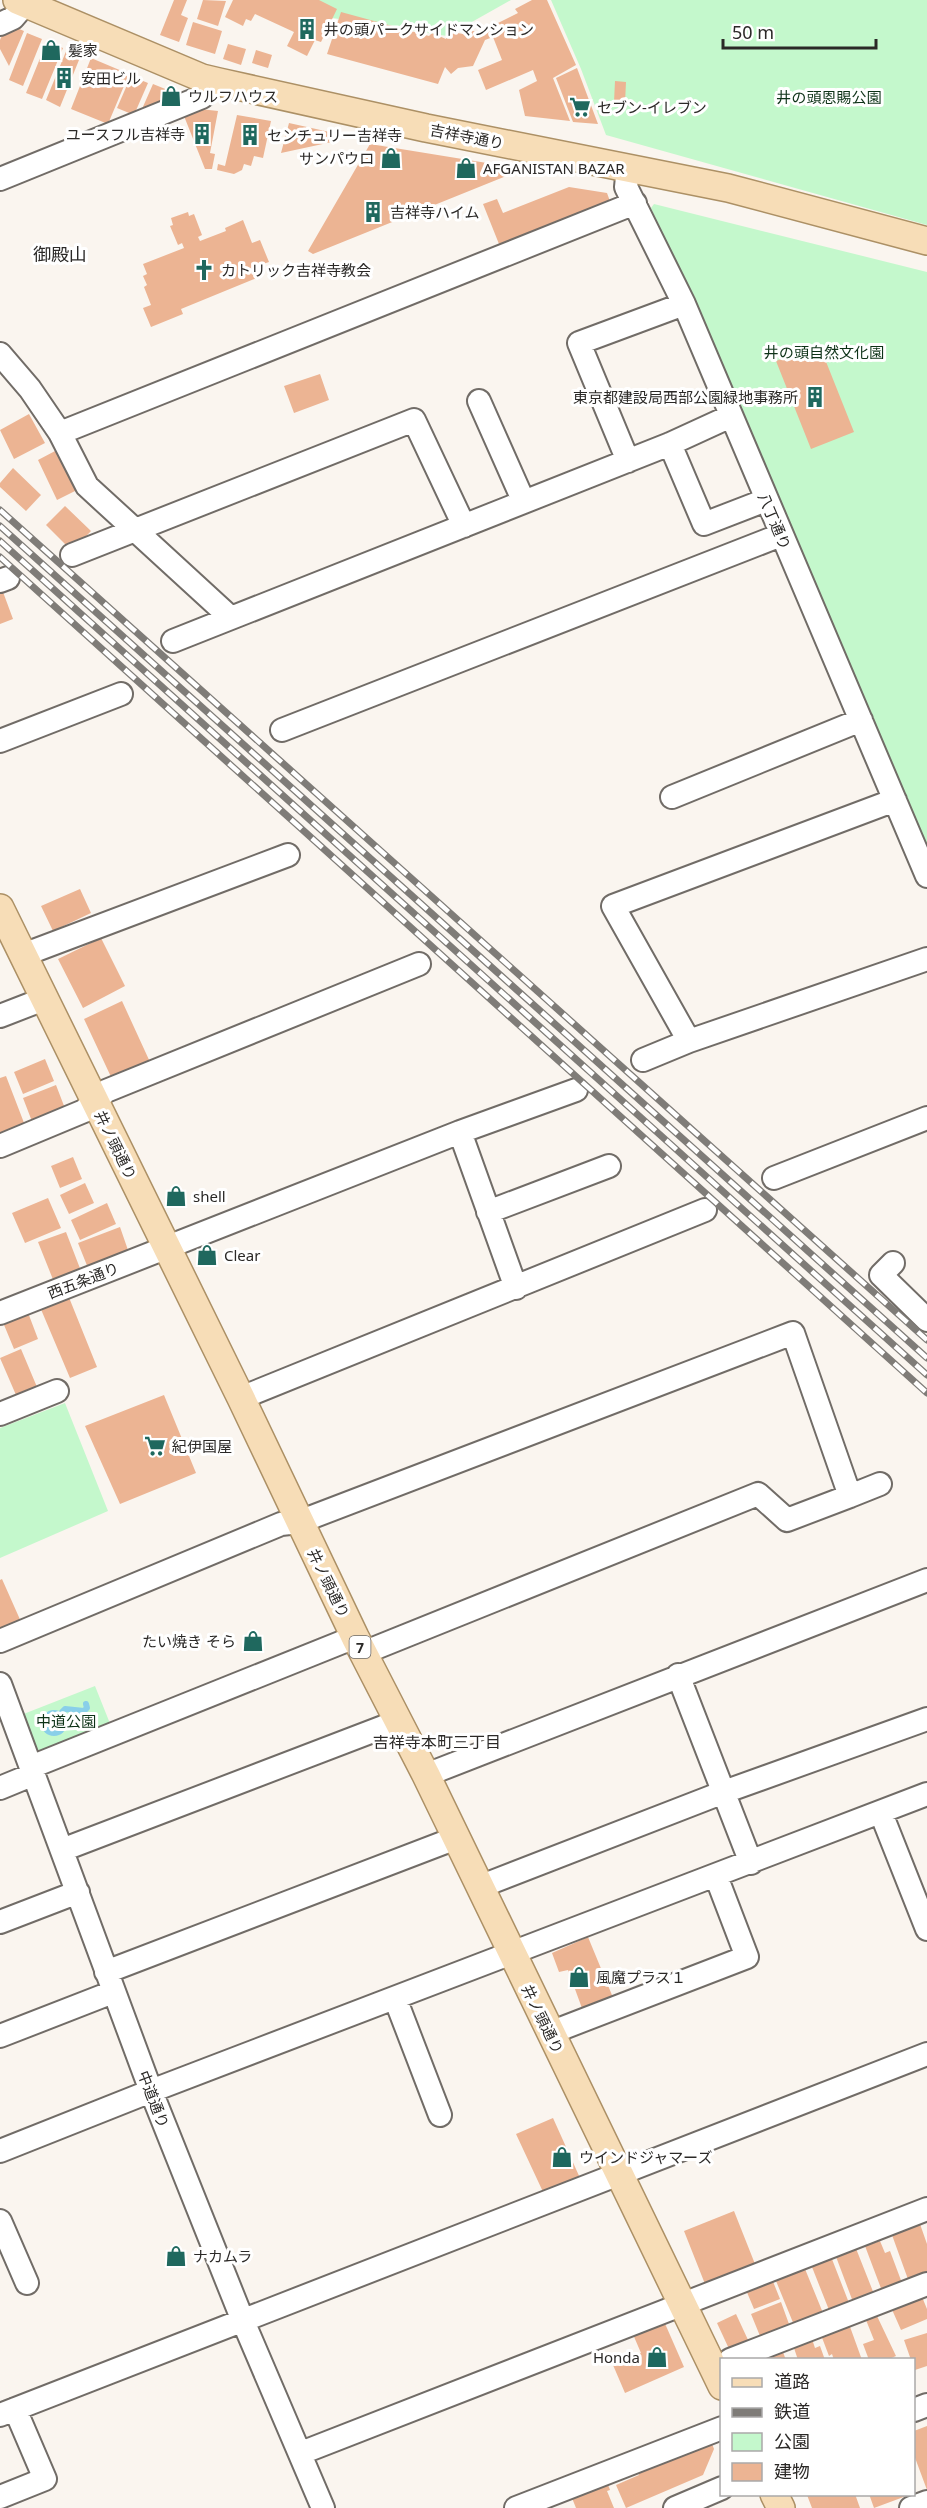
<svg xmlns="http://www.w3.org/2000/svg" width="927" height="2508" viewBox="0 0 927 2508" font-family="'Noto Sans','Noto Sans JP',sans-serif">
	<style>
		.green { fill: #c4f8cc }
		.water { fill: #89cfe9 }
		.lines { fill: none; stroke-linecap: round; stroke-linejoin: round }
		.stream { stroke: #89cfe9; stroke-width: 6 }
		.building { fill: #ecb493 }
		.minor-casing { stroke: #716c67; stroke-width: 26 }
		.major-casing { stroke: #ac9065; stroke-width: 30 }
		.minor { stroke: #fff; stroke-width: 22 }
		.major { stroke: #f7ddb7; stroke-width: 27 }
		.rail-casing { stroke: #7f7c78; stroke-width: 7 }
		.rail { stroke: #fff; stroke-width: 4.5; stroke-dasharray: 14; stroke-linecap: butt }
		.labels { text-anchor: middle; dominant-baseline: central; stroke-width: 6; stroke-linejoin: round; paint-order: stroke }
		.shield { fill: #fff; stroke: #6b6968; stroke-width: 1.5 }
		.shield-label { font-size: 14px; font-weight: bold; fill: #2b2927 }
		.poi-label { font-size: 15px; fill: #2b2927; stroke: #fff; text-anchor: start }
		.park-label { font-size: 15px; fill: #0d3217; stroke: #fff }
		.street-label { font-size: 15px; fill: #2b2927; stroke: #fff }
		.neighbourhood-label { font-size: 16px; fill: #2b2927; stroke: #fff }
		.quarter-label { font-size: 18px; fill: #2b2927; stroke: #fff }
	</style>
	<rect width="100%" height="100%" fill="#faf5ef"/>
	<path class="green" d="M285 0H511L447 36 320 16Z
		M551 0H927V225L606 135 581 69Z
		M654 204 927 272V866L651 208Z
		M65 1403 108 1511 0 1558V1428Z
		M95 1686 111 1726 37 1756 21 1715Z"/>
	<path class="water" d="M41 1723a13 13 0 1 1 26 0a13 13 0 1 1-26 0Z"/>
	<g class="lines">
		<path class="stream" d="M62 1712 65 1709 84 1711 87 1708 86 1704"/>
	</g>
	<path class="building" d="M174 0H187L181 15 188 18 179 42 160 35Z
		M203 0 226 1 218 26 197 19Z
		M233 0H319L337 9 321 42 315 40 307 56 287 46 294 32 255 14 251 21 246 19 243 26 225 17Z
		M532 0H547L576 65 553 78 570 121 525 116 519 90 537 81 533 70 486 90 478 70 502 60 493 37 485 40 473 66 458 68 451 74 445 67 438 84 327 54 341 12 429 36 432 33 446 39 447 31 463 34 466 28 483 35 491 31 488 28 518 13 515 9Z
		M193 22 222 31 215 54 186 45Z
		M7 24 24 31 9 66 0 49V40Z
		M27 33 42 39 23 86 9 80Z
		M47 41 63 48 42 99 26 93Z
		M228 44 246 49 241 65 223 59Z
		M67 49 81 55 60 107 46 100Z
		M256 50 272 55 268 68 252 63Z
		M91 58 129 74 108 124 71 109Z
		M577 68 598 124 573 122 556 78Z
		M131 76 148 83 134 115 117 108Z
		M615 81 626 82 625 103 614 102Z
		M153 84 185 97 142 109Z
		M200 109 218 111 210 153 215 154 212 169H205L184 116Z
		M237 115 271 121 263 158 254 156 251 166 244 164 242 170 234 174 217 170 218 164 225 166Z
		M289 123 334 133 332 142 281 153Z
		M370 144 512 167 511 174 313 254 308 251Z
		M569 187 607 193 611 204 503 246 502 243 499 244 483 204 497 199 503 213Z
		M188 212 189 216 194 214 202 235 198 237 200 241 226 231 225 228 243 220 252 243 260 240 269 262 260 265 264 275 181 309 183 314 151 327 143 308 151 305 144 287 147 285 143 276 147 274 143 264 184 248 182 243 178 245 170 226 173 225 171 218Z
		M819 344 854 432 811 449 776 361Z
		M320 374 329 400 294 413 284 386Z
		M29 414 45 443 14 459 0 430Z
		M57 450 77 490 57 500 38 460Z
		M13 468 41 495 26 511 0 487V483Z
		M65 506 91 531 72 551 46 525Z
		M3 592 13 619 0 624V594Z
		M80 889 91 913 53 931 41 906Z
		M101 938 125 986 83 1008 58 959Z
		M122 1001 150 1062 112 1079 84 1019Z
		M45 1059 54 1081 23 1094 14 1072Z
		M6 1076 26 1128 0 1138V1078Z
		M56 1085 66 1111 33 1124 23 1098Z
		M73 1157 82 1179 60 1188 51 1166Z
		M85 1183 94 1203 69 1214 60 1195Z
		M48 1198 61 1228 25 1243 12 1213Z
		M107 1203 116 1224 80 1240 71 1220Z
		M120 1227 129 1253 88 1268 78 1243Z
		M66 1232 81 1271 54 1282 38 1242Z
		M68 1295 97 1367 70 1378 40 1307Z
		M27 1310 38 1339 14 1349 2 1320Z
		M21 1349 37 1387 16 1395 0 1358Z
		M164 1395 196 1473 120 1504 85 1426Z
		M2 1579 22 1624 0 1634V1580Z
		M588 1937 614 2000 583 2011 568 1970 559 1972 552 1953Z
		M553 2118 580 2178 544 2194 516 2134Z
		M734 2211 755 2264 705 2284 684 2231Z
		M920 2224 927 2244V2276L909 2282 892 2235Z
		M880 2241 885 2253 890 2251 902 2283 882 2291 865 2246Z
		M855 2246 874 2294 853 2302 835 2254Z
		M830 2254 849 2303 829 2310 810 2262Z
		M803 2264 823 2313 794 2325 774 2276Z
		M772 2279 780 2299 754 2309 746 2290Z
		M920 2292 927 2309V2319L901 2330 890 2305Z
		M781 2302 789 2324 760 2336 751 2314Z
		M736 2314 749 2342 730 2351 717 2323Z
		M877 2316 896 2356 887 2360H869L863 2344 874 2340 866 2320Z
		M663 2319 684 2367 625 2393 613 2365 641 2353 632 2332Z
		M849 2324 862 2360H834L832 2354 829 2356 821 2335Z
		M927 2333V2366L915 2370 914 2360H911L904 2340Z
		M811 2336 815 2348 820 2346 825 2360H798L792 2342Z
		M781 2347 786 2360H752Z
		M927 2426V2490L914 2455V2431Z
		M709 2436 714 2449 703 2475 626 2508 616 2485 639 2475 636 2468Z
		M606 2479 610 2490 607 2491 614 2508H576L570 2493Z
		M855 2494 860 2508H812L807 2495Z
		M869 2494H909V2495L874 2508Z"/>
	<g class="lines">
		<defs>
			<path id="minor" d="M0 24 13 18 26 3
				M628 167 626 187 684 304 927 876
				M0 179 202 97 219 82
				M0 354 30 389 60 433 87 486 231 618
				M479 401 523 500
				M60 433 635 203
				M670 444 704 524 766 500
				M628 461 579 343 684 304
				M72 555 414 420 464 526
				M0 581 8 578
				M173 641 670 444 731 416
				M282 730 781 535
				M0 741 121 694
				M672 797 861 720
				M895 800 613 906 689 1041 927 959
				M23 955 288 855
				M0 1016 44 999
				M643 1060 689 1041
				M460 1132 516 1288
				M0 1146 84 1111 106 1091 419 964
				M774 1178 927 1118
				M488 1212 609 1166
				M893 1263 881 1275 927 1320
				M0 1313 460 1132 576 1090
				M241 1398 705 1210
				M0 1414 57 1391
				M0 1641 281 1524 299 1522 793 1333 850 1496 880 1484
				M363 1653 758 1494 787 1520 850 1496
				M678 1675 751 1863
				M0 1684 151 2091 243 2321 323 2508
				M31 1767 355 1637
				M426 1775 927 1580
				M0 1788 34 1774
				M881 1813 927 1929
				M62 1850 399 1721
				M479 1887 724 1792 927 1719
				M0 1922 78 1892
				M106 1972 456 1838
				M395 1998 440 2115
				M550 2033 747 1957 716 1876
				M0 2036 113 1992
				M0 2151 151 2091 927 1794
				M0 2221 27 2283
				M730 2360 927 2284
				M914 2410 927 2405
				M0 2415 927 2054
				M301 2453 927 2209
				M0 2497 45 2479 15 2409
				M516 2508 722 2428
				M675 2508 722 2488
				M911 2508 927 2502"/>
			<path id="major" d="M17 0 202 78 219 82 426 128 728 188 927 241
				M0 908 241 1398 355 1637 426 1775 722 2386
				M774 2494 781 2508"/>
		</defs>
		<use href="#minor" class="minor-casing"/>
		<use href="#major" class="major-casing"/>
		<use href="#minor" class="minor"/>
		<use href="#major" class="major"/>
		<defs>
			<path id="rail" d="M0 510 927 1340
				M0 526 927 1358
				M0 541 927 1375
				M0 557 927 1393"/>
		</defs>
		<use href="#rail" class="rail-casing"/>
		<use href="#rail" class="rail"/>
	</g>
	<defs>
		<symbol id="building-bare" viewBox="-9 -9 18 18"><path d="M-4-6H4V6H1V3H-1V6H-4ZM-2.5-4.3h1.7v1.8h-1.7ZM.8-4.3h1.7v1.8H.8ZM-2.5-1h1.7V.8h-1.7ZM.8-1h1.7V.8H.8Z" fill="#1f685e" stroke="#fff" stroke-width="2.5" paint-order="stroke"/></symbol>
		<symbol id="shop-bare" viewBox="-9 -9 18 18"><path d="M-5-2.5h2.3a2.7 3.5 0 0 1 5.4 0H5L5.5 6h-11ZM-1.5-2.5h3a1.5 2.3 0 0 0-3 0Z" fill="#1f685e" stroke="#fff" stroke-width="2.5" paint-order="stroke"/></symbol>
		<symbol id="supermarket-bare" viewBox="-9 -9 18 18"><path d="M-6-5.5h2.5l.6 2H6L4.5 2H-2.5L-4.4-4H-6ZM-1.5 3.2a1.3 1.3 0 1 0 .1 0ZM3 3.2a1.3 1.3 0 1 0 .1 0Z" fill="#1f685e" stroke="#fff" stroke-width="2.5" paint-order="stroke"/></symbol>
		<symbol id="church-bare" viewBox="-9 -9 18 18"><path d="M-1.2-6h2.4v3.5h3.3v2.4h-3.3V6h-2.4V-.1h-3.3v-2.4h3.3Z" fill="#1f685e" stroke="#fff" stroke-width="2.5" paint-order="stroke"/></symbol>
	</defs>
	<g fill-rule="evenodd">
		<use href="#building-bare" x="292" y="14" width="30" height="30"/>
		<use href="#shop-bare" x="36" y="35" width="30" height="30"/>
		<use href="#building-bare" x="49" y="63" width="30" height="30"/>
		<use href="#shop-bare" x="156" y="81" width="30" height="30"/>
		<use href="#supermarket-bare" x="565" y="92" width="30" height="30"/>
		<use href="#building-bare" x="187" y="119" width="30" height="30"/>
		<use href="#building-bare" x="235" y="120" width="30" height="30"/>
		<use href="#shop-bare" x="376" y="143" width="30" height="30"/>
		<use href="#shop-bare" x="451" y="153" width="30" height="30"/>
		<use href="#building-bare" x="358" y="197" width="30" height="30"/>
		<use href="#church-bare" x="189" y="255" width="30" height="30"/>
		<use href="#building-bare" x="800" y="382" width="30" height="30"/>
		<use href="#shop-bare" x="161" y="1181" width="30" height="30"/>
		<use href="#shop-bare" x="192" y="1240" width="30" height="30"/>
		<use href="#supermarket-bare" x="140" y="1431" width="30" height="30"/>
		<use href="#shop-bare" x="238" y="1626" width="30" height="30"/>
		<use href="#shop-bare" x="564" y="1962" width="30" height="30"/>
		<use href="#shop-bare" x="547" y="2142" width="30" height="30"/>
		<use href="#shop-bare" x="161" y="2241" width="30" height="30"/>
		<use href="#shop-bare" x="642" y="2342" width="30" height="30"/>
	</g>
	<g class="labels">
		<rect class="shield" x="349.5" y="1636" width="21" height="22" rx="4.5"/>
		<g class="shield-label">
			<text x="360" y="1647">7</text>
		</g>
		<g class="poi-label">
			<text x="324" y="29">井の頭パークサイドマンション</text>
			<text x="68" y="50">髪家</text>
			<text x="81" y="78">安田ビル</text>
			<text x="188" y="96">ウルフハウス</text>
			<text x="597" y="107">セブン-イレブン</text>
			<text x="185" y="134" text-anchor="end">ユースフル吉祥寺</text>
			<text x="267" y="135">センチュリー吉祥寺</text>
			<text x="374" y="158" text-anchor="end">サンパウロ</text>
			<text x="483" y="168">AFGANISTAN BAZAR</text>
			<text x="390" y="212">吉祥寺ハイム</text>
			<text x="221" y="270">カトリック吉祥寺教会</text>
			<text x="798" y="397" text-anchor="end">東京都建設局西部公園緑地事務所</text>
			<text x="193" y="1196">shell</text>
			<text x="224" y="1255">Clear</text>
			<text x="172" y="1446">紀伊国屋</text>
			<text x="236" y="1641" text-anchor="end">たい焼き そら</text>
			<text x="596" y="1977">風魔プラス１</text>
			<text x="579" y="2157">ウインドジャマーズ</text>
			<text x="193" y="2256">ナカムラ</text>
			<text x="640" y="2357" text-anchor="end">Honda</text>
		</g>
		<g class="park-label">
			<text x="829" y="97">井の頭恩賜公園</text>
			<text x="824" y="352">井の頭自然文化園</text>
			<text x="66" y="1721">中道公園</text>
		</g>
		<g class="street-label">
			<text transform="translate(467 136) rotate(11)">吉祥寺通り</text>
			<text transform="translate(775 521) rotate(67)">八丁通り</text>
			<text transform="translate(116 1145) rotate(64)">井ノ頭通り</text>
			<text transform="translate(83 1280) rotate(-21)">西五条通り</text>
			<text transform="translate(329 1583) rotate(64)">井ノ頭通り</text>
			<text transform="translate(543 2019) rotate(64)">井ノ頭通り</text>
			<text transform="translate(154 2099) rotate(69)">中道通り</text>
		</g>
		<g class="neighbourhood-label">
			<text x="437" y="1742">吉祥寺本町三丁目</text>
		</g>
		<g class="quarter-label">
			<text x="60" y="254">御殿山</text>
		</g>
	</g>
	<rect x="720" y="2358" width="195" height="138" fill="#ffffff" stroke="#aaa9a9" stroke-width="1.5"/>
	<rect x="732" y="2378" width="30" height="9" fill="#f7ddb7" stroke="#aaa9a9" stroke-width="1.5"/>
	<text x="774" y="2388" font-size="18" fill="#2b2927">道路</text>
	<rect x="732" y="2408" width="30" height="9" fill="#7f7c78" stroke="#aaa9a9" stroke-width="1.5"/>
	<text x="774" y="2418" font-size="18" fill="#2b2927">鉄道</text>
	<rect x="732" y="2433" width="30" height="18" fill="#c4f8cc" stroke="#aaa9a9" stroke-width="1.5"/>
	<text x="774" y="2448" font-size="18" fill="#2b2927">公園</text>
	<rect x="732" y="2463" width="30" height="18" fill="#ecb493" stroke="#aaa9a9" stroke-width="1.5"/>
	<text x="774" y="2478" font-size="18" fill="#2b2927">建物</text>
	<path d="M723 39v9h153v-9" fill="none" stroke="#2b2927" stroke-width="3"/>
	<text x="732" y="39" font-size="18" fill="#2b2927" stroke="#ffffff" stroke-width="4.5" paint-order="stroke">50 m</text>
</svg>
